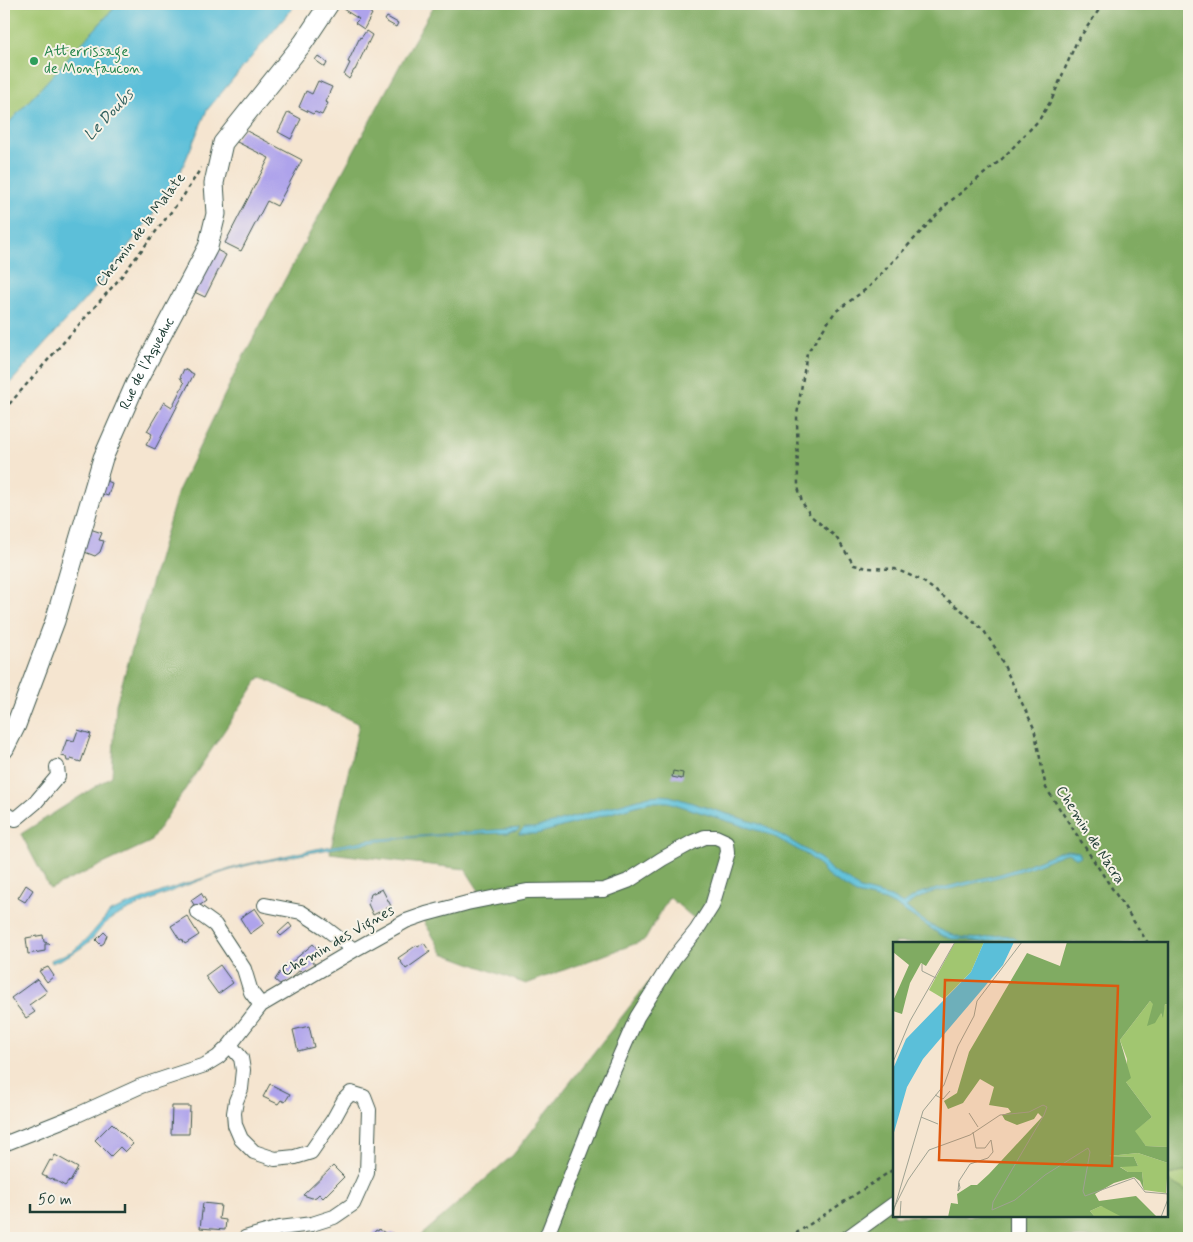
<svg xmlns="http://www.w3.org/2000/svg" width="1193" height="1242" viewBox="0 0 1193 1242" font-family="Mynerve,sans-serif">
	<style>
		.green { fill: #a1c670; stroke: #608252 }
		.forest { fill: #80ab62; stroke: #50744b }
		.water { fill: #5bbfd9; stroke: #3d7e86 }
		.building { fill: #aea3eb }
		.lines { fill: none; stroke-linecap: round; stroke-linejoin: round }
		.street-casing { stroke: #3f564b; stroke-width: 16 }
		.secondary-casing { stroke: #3f564b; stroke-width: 21 }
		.path { stroke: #3f564b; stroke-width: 2.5; stroke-dasharray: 4 4; stroke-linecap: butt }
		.street { stroke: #fff; stroke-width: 14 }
		.secondary { stroke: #fff; stroke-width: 19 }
		.leisure-dot { fill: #2e9e5b; stroke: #f7f3e8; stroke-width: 2 }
		.labels { text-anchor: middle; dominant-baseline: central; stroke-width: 4; stroke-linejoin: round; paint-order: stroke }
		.leisure-label { font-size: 15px; fill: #27864d; stroke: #f7f3e8; text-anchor: start }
		.street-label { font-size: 15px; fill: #1f3d34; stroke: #f7f3e8 }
		.water-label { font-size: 16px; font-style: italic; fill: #2e5e5d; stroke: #f7f3e8 }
		.inset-road { fill: none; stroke: #9fa292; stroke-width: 1 }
		.view { fill: #de580e; fill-opacity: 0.15; stroke: #de580e; stroke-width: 2.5 }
		.inset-edge { fill: none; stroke: #1f3d34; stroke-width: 2.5 }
	</style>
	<rect width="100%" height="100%" fill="#f7f3e8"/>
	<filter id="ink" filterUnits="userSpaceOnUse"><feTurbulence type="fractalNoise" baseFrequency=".02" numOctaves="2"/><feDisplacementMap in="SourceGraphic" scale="10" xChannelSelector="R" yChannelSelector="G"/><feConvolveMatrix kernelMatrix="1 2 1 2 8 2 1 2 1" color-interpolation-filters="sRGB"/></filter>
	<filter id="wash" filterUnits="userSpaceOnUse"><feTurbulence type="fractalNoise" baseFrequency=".0096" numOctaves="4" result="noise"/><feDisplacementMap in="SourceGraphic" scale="20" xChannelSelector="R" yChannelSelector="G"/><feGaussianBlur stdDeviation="1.12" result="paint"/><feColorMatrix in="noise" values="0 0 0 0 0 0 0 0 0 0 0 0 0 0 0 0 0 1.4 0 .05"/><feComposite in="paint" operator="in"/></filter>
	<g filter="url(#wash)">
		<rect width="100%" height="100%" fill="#f5e5d0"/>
		<path class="green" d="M4 4H118L4 129Z
			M1189 1171V1190L1186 1191 1167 1180V1175Z"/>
		<path class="forest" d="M435 4H1189V1171L1167 1175V943H894V1216H1167V1180L1186 1191 1189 1190V1238H418L513 1155 697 921 669 897 645 940 526 984 443 953 423 920 483 897 465 869 330 853 359 724 260 677 150 842 50 889 21 834 112 776 116 704 178 491 241 361 406 54Z"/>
		<path class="water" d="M118 4H296L207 110 175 185 104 278 4 390V128Z
			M660 795 670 796 683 800 766 826 821 859 833 872 850 881 855 886 860 889 891 897 903 904 920 893 1000 874 1024 866 1061 851 1069 850 1079 852 1081 856 1077 858 1069 853 1063 854 1031 867 1003 876 955 888 930 893 913 901 906 907C921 920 941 933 961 937 968 938 977 939 984 938 998 935 1010 932 1021 943H1012L1008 940 1000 939 984 942 973 941 964 939H952L941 935 901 909 885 901 856 894 830 878 816 862 807 855 771 835 668 802H650L537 834H518L524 828H534L649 796Z
			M520 828 517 831 508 833C484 834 460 834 436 836 388 839 341 846 294 856 271 860 249 864 227 871 190 883 153 898 118 915 105 921 100 930 91 940 79 951 66 957 52 963L51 960 73 951 79 946 87 939 110 912 164 891 239 866 316 849 367 840Z"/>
		<g id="blocks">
			<path class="building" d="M347 4H356L361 7 363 5 366 7 367 5 372 8 369 12 372 14 364 29 355 23 359 19 343 9Z
				M387 17 398 23 396 27 387 22V21L385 20Z
				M366 31 372 35 355 70H354L349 79 344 75 350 63 348 62 360 37 361 38Z
				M318 56 327 63 325 67 315 60Z
				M318 81 332 87 325 102 328 103 322 115 315 112 313 114 299 107 306 91 312 94Z
				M288 112 301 119 291 139 278 132Z
				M243 129 302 160 277 206 267 201 241 251 225 243 269 158 235 141Z
				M211 247 226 255 205 297 190 290Z
				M184 369 194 374 155 449 146 445 152 434 147 431 164 402 172 407 184 383 182 381V379L180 378Z
				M103 473 108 475 107 481 112 483 108 496 96 492Z
				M90 529 102 533 99 540 104 541 100 552 95 556 82 551Z
				M78 730 91 734 81 762 71 759 70 761H67L66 757 61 756 67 739 74 741Z
				M673 771 683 773 682 779 672 777Z
				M26 885 33 890 25 902 18 898Z
				M382 889 391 906 373 915 368 904 371 894Z
				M201 893 206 901 196 908 191 900Z
				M255 908 265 923 250 934 240 918Z
				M187 916 199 935 185 944 182 939 180 940 171 926Z
				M289 923 292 927 281 936 278 933Z
				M104 932 107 935 104 943 101 945 96 940Z
				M43 935 44 942 49 943 50 944H45V951L28 954 26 938Z
				M424 943 430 952 406 969 398 958 417 945 418 947Z
				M313 944 321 953 311 961 316 965 305 975 300 970 282 986 275 980 280 972Z
				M220 965 233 983 218 994 205 976Z
				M48 967 54 976 47 982 39 971Z
				M37 979 47 992 29 1005 35 1012 26 1018 11 998Z
				M309 1026 314 1047 298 1051 293 1030Z
				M270 1084 290 1094 285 1102 281 1100 278 1104 263 1097Z
				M172 1106H190L189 1134H171Z
				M112 1123 133 1144 125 1152 120 1147 111 1156 95 1140Z
				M55 1155 78 1168 70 1182 69 1181 65 1186 51 1178 50 1179 42 1175 50 1160 52 1161Z
				M333 1166 344 1177 323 1198 319 1194 316 1197 312 1198 303 1195Z
				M203 1203 221 1205 219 1219 226 1220 225 1230 200 1228Z
				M379 1229 388 1235 392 1233 394 1234 395 1238H370L376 1230 378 1231Z"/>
		</g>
	</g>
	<g filter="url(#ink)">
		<use href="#blocks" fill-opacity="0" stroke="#3f564b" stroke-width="1"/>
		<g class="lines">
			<defs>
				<path id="street" d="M4 814 16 819 35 803 58 776 57 767
					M265 905 301 912 324 927 354 950
					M197 912 215 925 244 969 251 992 261 1005
					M230 1045 241 1058 243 1070 241 1089 236 1101 234 1113 235 1125 241 1139 254 1152 275 1159 295 1157 311 1152 333 1120 344 1100 351 1093 364 1097 369 1110 367 1173 353 1204 334 1217 312 1224 280 1228 245 1238
					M4 1144 77 1115 141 1086 205 1065 218 1057 230 1045 261 1005 354 950 406 921 426 914 467 903 527 891 604 890 628 881 662 859 693 842 705 837H716L727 842 728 852 712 906 696 931 674 958 637 1017 600 1101 546 1238
					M847 1238 894 1204
					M1017 1238V1216"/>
				<g id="secondary">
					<path id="s1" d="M4 749 16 725 55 621 103 458 135 385 208 247 216 214 214 183 223 143 303 43 329 4"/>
				</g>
			</defs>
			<use href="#street" class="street-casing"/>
			<use href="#secondary" class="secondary-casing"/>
			<path class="path" d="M1103 4 1076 43 1052 99 1039 120 1002 159 947 204 869 287 835 312 807 353 797 415 798 487 802 502 811 516 836 537 854 565 867 568 895 569 921 580 964 612 984 631 996 649 1034 728 1046 788 1148 943
				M4 410 121 277 184 195 201 168
				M789 1238 894 1169"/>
			<use href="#street" class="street"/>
			<use href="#secondary" class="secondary"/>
		</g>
	</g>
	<circle class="leisure-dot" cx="34" cy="61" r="5"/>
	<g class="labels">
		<g class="leisure-label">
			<text x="44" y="52">Atterrissage<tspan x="44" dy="17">de Monfaucon</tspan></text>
		</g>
		<g class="street-label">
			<text transform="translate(141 230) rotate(-53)">Chemin de la Malate</text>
			<text stroke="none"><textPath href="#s1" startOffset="412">Rue de l'Aqueduc</textPath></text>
			<text transform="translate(1090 835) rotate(57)">Chemin de Nacra</text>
			<text transform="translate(338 941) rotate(-30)">Chemin des Vignes</text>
		</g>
		<g class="water-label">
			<text transform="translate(109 115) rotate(-47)">Le Doubs</text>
		</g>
	</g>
	<g transform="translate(893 942)">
		<rect width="275" height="275" fill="#f5e5d0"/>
		<path d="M62 0H91L78 30 51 57 36 48ZM257 59 261 62 255 83 268 70 269 74 272 62 275 63V205L253 204 241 189 259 175 233 140 234 117 227 98ZM245 211 275 221 273 251 251 248 249 230H235L226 224H245L241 215 215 214ZM208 264 220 268 229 275H202L197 269Z" fill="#a1c670"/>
		<path d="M0 0H48L33 24 28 21 17 41 9 72 0 69V59L16 23 0 10ZM174 0H275V63L272 62 270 76 268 71 262 81 254 84 260 62 257 59 227 98 238 136 233 140 259 175 242 189 253 204 275 205V221L245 211 216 214 241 215 245 224 227 225 235 230H249L251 248 247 239 241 235 221 241 202 252 206 259 243 254 264 275H229L208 264 197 269 202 275H55L58 261 65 262 64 252 78 243H84L96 232 149 175 145 171 141 177 124 183 112 178 109 173 118 170 115 166 96 163 101 145 87 137 70 161 55 167 51 159 64 151 76 110 134 11 167 24Z" fill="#80ab62"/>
		<path d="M91 0H121L110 23 30 117 14 145 0 194V127L13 97 78 30Z" fill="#5bbfd9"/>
		<path class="inset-road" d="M29 22V29L43 36M0 120 17 79 62 0M42 153 50 157 57 149M76 171 85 185M28 175 45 182M66 241 67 246 65 249 66 239 77 222 95 216 100 210 98 198 92 206H83L80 190M0 268 15 238 36 208 77 193 107 173 136 170 150 163 154 165 151 173 100 260 99 268 122 258 152 233 195 206 197 210 190 249 192 254 241 236 252 250 275 252M0 271 30 169 51 143 65 104 81 74 84 59 129 0M7 275 8 259M268 275 275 257"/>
		<path class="view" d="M52 38 225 44 219 224 46 218Z"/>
		<rect width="275" height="275" class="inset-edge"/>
	</g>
	<rect width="1193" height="1242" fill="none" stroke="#f7f3e8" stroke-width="20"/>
	<path d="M30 1204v8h95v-8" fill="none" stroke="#1f3d34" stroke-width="2.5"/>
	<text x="38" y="1204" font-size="15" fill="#1f3d34" stroke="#f7f3e8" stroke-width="4" paint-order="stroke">50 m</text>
</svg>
